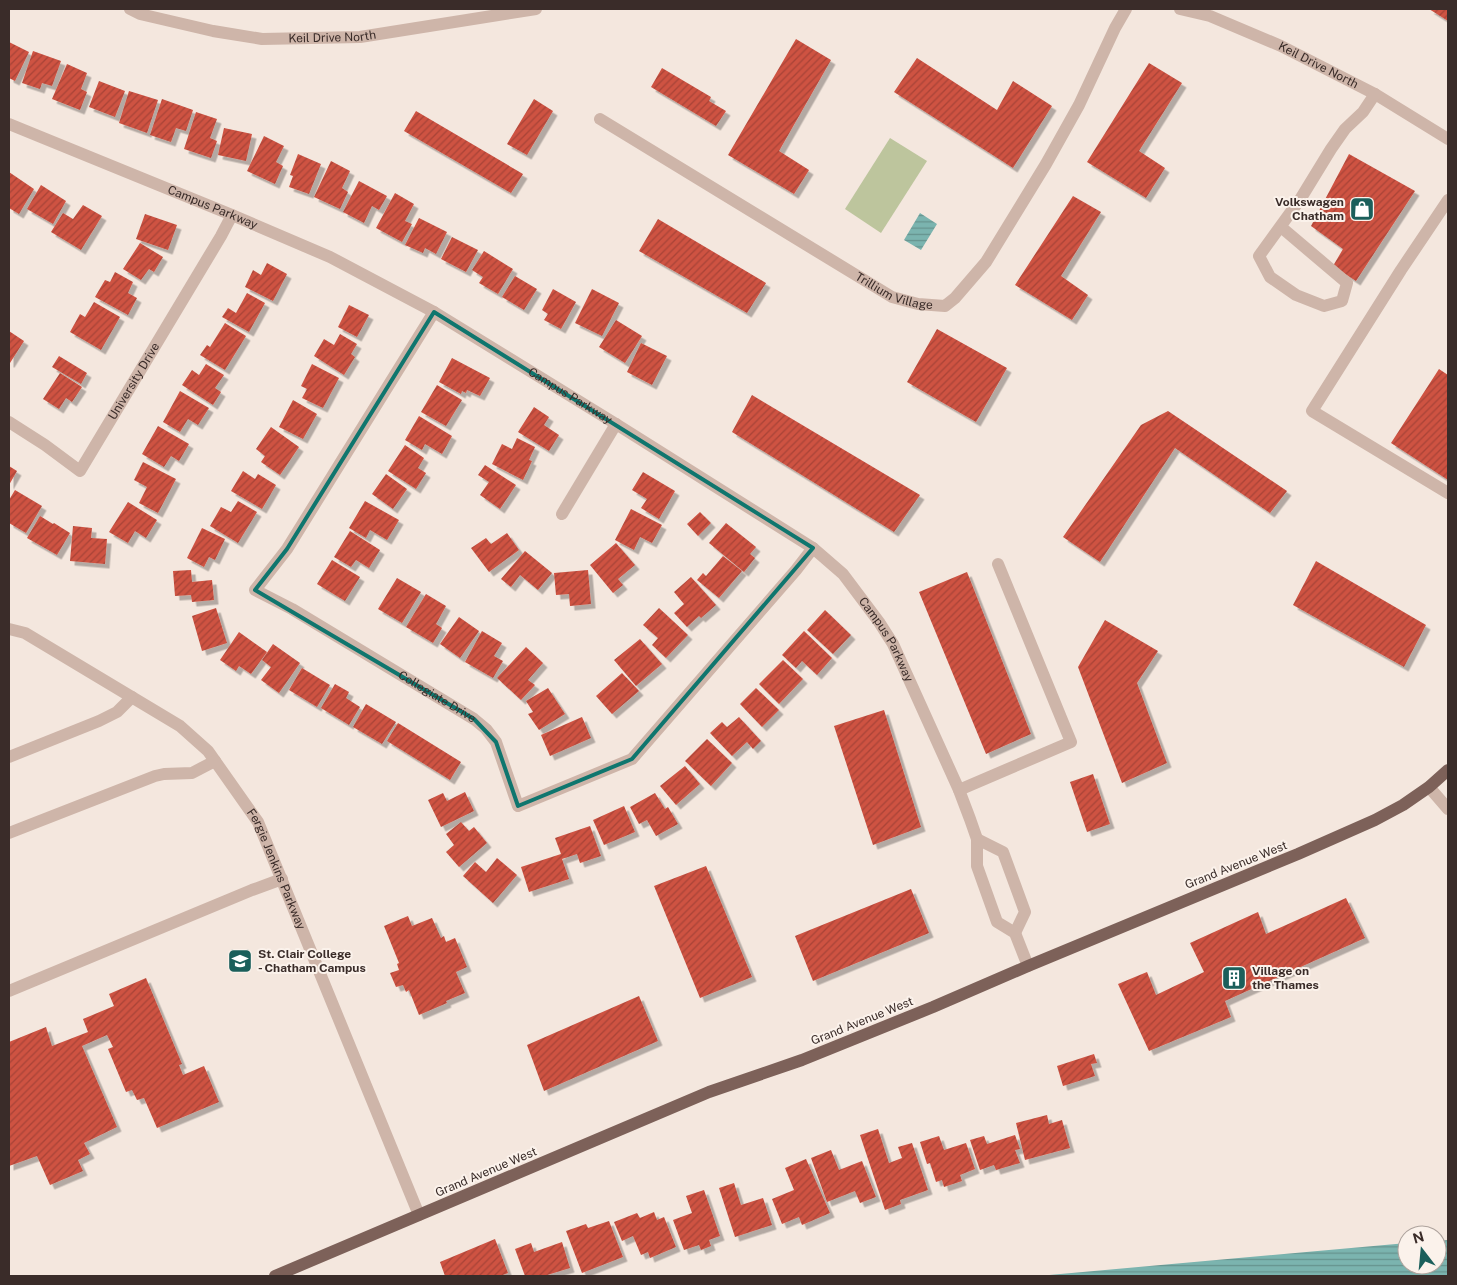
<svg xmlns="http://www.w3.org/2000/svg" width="1457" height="1285" viewBox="0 0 1457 1285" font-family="'Public Sans',sans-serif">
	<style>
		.grass { fill: #bdc59d }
		.water { fill: url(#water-rules) }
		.building { fill: url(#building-hatch); filter: url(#shadow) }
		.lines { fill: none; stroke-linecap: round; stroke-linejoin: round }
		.minor { stroke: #ceb5a9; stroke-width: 12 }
		.major { stroke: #7d6159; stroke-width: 12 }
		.marked { fill: none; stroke: #0f766e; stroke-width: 4; stroke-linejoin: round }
		.labels { text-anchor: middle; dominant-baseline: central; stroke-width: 4; stroke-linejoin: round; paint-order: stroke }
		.street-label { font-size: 12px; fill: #3a2c29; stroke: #fbf2eb }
		.poi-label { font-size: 12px; font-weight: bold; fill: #3a2c29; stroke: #fbf2eb; text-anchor: start }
	</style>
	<defs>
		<pattern id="water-rules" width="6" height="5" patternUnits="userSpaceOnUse" patternTransform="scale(1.25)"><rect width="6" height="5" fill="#7bb4af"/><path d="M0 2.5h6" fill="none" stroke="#66938e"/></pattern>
		<pattern id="building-hatch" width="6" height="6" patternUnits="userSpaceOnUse" patternTransform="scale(1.25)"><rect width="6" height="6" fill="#ce5242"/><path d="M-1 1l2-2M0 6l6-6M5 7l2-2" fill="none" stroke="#a84437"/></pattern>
		<filter id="shadow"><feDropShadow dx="4.5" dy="4.5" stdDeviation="0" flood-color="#0004"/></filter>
	</defs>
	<rect width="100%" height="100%" fill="#f4e7de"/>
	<path class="grass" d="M890 138 927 161 881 233 845 209Z"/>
	<path class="water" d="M920 213 937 224 921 250 904 240Z
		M1448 1240V1276H1038L1407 1243V1265H1437V1241Z"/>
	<path class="building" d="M1429 9H1448V21Z
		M796 39 831 60 779 151 809 170 794 194 728 155Z
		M9 42 29 52 15 81 9 78Z
		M33 51 61 61 52 86 42 83 40 89 22 83Z
		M917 58 997 110 1013 81 1052 106 1013 168 894 92Z
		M1149 63 1182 83 1139 151 1165 168 1146 198 1087 162Z
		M67 64 87 73 81 89 87 92 80 110 52 99Z
		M662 68 711 97 709 101 726 111 716 126 651 87Z
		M99 81 125 91 115 117 89 107Z
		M129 91 158 100 147 133 119 123Z
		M162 99 193 110 186 131 176 128 171 142 150 135Z
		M534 99 553 111 527 155 507 144Z
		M416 111 523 174 511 193 404 131Z
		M196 112 217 119 210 138 217 141 211 158 184 149Z
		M224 128 252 134 246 161 218 155Z
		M264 136 284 146 276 162 283 166 275 184 247 171Z
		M298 154 321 164 309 194 289 187 293 176 290 175Z
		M1349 154 1415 191 1356 281 1333 266 1343 249 1311 226Z
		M331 161 350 171 342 188 348 192 340 209 314 197Z
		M9 172 34 189 19 214 9 208Z
		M359 181 387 196 379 210 372 206 364 223 343 212Z
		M41 185 66 201 53 224 27 209Z
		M395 193 414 204 405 221 412 224 402 242 376 228Z
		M1073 196 1101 212 1061 276 1088 295 1072 320 1015 285Z
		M83 205 102 216 81 250 51 232 63 213 73 219Z
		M145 214 177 225 168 250 136 239Z
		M419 218 447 232 436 254 425 248 423 253 405 245Z
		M658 219 766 283 747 313 639 251Z
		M452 237 478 250 466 272 441 259Z
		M140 243 163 257 154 272 149 269 141 280 123 269Z
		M484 251 513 269 498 294 479 283 483 277 472 270Z
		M267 263 287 274 273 301 245 287 253 270 261 275Z
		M115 272 133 282 128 293 137 298 128 315 95 297 105 280 110 282Z
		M515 276 537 289 524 310 502 297Z
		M553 289 576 302 561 329 544 320 548 314 542 310Z
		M592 289 619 303 602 336 575 323Z
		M247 293 265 303 249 332 222 317 228 308 236 313Z
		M94 302 120 317 101 350 70 332 80 314 85 317Z
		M349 305 369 315 357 337 338 327Z
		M616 320 642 336 625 363 599 347Z
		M225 323 246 336 225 370 200 355 207 345 210 347Z
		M937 329 1007 368 976 422 907 382Z
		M9 331 24 341 10 363H9Z
		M340 334 357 344 351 354 355 357 344 375 314 356 324 339 334 345Z
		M641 343 667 356 652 385 627 372Z
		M59 356 87 373 81 384 52 367Z
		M452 358 490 378 480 396 467 390 466 393 462 391 461 394 439 382Z
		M206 364 224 375 215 388 221 392 213 405 182 385 192 370 199 375Z
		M312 364 339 378 323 408 302 398 307 389 301 386Z
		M1439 369 1448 375V480L1391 443Z
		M60 373 82 387 72 402 66 398 59 409 43 399Z
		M437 385 462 400 446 426 421 412Z
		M180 391 209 408 198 425 188 419 180 432 163 422Z
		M752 395 920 495 894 532 732 432Z
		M293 400 317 414 303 439 279 427Z
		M534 407 549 417 544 425 559 435 549 451 518 432Z
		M1168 411 1287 491 1270 513 1175 448 1100 562 1063 537 1141 425Z
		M419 416 452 436 442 454 425 444 422 450 405 440Z
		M158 426 189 444 179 461 171 456 164 467 142 454Z
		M271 427 299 447 280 475 261 462 265 456 256 449Z
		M517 438 535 447 529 460 532 461 523 480 492 464 502 444 512 449Z
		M405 445 424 458 418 468 426 473 416 489 388 471Z
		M143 462 176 479 158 513 139 503 147 487 134 480Z
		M485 465 516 485 500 509 480 495 489 482 478 475Z
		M9 466 17 471 9 485Z
		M243 471 255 479 258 474 276 485 262 509 231 491Z
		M643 472 675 491 659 519 641 508 647 499 632 490Z
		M386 474 407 489 393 509 372 494Z
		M15 490 42 506 26 533 9 523V500Z
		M238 501 257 512 238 543 210 526 221 507 231 512Z
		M365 501 399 520 387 540 370 530 366 538 349 528Z
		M128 502 157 520 146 538 135 531 128 543 109 532Z
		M631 509 662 525 652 543 640 537 634 550 615 540Z
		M700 512 711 523 698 536 687 524Z
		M40 516 53 524 54 523 70 533 57 555 27 538Z
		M726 523 756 547 750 554 755 558 744 572 709 543Z
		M73 526 92 528 91 538 107 539 105 564 70 561Z
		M202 528 225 539 215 560 209 557 204 567 187 558Z
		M350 531 380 550 369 568 356 560 351 567 334 557Z
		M507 533 519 550 489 572 471 548 486 538 491 544Z
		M616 543 635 565 618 579 623 585 613 593 590 565Z
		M525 551 552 573 538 590 520 575 511 587 501 579Z
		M723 556 742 571 719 598 697 580 703 573 706 576Z
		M332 560 360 577 345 601 317 584Z
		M1316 561 1426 625 1404 667 1293 605Z
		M191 570 192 582 212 580 214 600 192 602 191 595 175 596 173 571Z
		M588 570 591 604 570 606 569 594 556 595 554 573Z
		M967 572 1031 734 986 754 919 592Z
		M691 577 716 605 701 618 699 616 687 627 674 613 684 604 674 592Z
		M397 578 421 592 402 623 378 609Z
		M426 594 446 606 436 624 442 628 433 643 406 627Z
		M216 608 227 643 202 651 192 616Z
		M659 608 688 635 666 658 652 645 658 638 643 625Z
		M825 610 851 635 833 654 807 630Z
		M459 617 479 631 460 658 440 644Z
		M1105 620 1158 651 1137 683 1167 763 1122 783 1078 667Z
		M482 631 502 643 494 656 503 661 493 678 465 662Z
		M804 631 832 658 817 675 802 661 796 668 782 655Z
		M239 632 267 652 251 674 239 666 236 671 220 660Z
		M640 639 662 664 636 686 614 660Z
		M273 644 300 663 279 693 261 680 271 667 262 660Z
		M526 647 543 663 528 680 535 685 521 700 497 678Z
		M783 660 803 679 779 704 759 684Z
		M302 668 330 685 317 707 289 690Z
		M622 673 639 691 612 714 596 696Z
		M335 684 349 692 346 698 360 707 349 725 321 708Z
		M548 688 565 714 539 730 528 714 533 712 526 701Z
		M756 688 779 710 762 727 740 704Z
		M366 704 396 722 382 744 353 727Z
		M884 710 921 827 873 845 834 726Z
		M582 717 591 738 550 756 541 735Z
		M739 717 761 741 753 749 747 742 732 756 710 733 722 722 727 727Z
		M398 723 461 762 450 780 387 741Z
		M707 739 732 763 711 786 685 761Z
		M685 766 700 784 676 805 660 786Z
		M1093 774 1110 824 1087 832 1070 782Z
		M465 792 474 811 441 827 428 800 443 793 447 801Z
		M655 793 665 809 668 807 678 824 656 836 647 820 639 824 630 807Z
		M624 806 635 832 604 845 593 820Z
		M461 822 469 831 474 827 487 843 459 867 446 852 454 845 446 834Z
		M590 826 601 856 580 863 577 854 562 859 569 879 529 892 521 867 561 854 555 838Z
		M497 858 517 875 493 903 463 876 475 862 486 872Z
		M706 866 752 977 700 998 654 886Z
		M911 889 929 933 813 981 795 936Z
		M1346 898 1365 938 1225 1001 1231 1017 1149 1051 1118 984 1147 972 1156 995 1204 972 1190 943 1258 912 1266 934Z
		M408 916 412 926 432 918 441 938 444 936 446 942 455 938 467 967 456 972 465 993 446 1001 447 1003 419 1015 409 990 406 992 403 985 396 987 390 973 399 970 397 964 399 963 384 926Z
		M146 978 182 1064 179 1065 183 1075 204 1066 219 1102 157 1128 144 1098 137 1100 132 1090 126 1092 108 1049 113 1047 107 1035 82 1046 117 1127 84 1143 90 1154 78 1160 83 1171 50 1185 37 1156 9 1166V1042L46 1027 52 1046 88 1032 83 1019 114 1006 109 994Z
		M639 996 658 1041 544 1091 527 1045Z
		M1094 1054 1097 1063 1091 1064 1095 1076 1063 1086 1057 1066Z
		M1047 1115 1049 1124 1062 1120 1070 1148 1025 1160 1016 1123Z
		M878 1129 889 1163 902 1158 898 1147 912 1143 928 1190 900 1200 901 1204 885 1210 860 1135Z
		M1015 1135 1020 1149 1015 1150 1020 1163 996 1170 994 1165 980 1170 970 1140 984 1136 987 1144Z
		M939 1136 944 1150 966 1143 975 1169 960 1175 962 1181 944 1187 942 1180 936 1182 930 1163 927 1164 920 1142Z
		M831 1150 839 1170 862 1161 876 1197 860 1203 855 1191 827 1202 811 1158Z
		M806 1159 830 1213 802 1225 799 1217 782 1224 772 1199 794 1190 785 1168Z
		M734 1183 741 1205 763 1198 772 1225 735 1237 719 1188Z
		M704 1190 720 1236 709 1240 711 1246 701 1250 699 1245 684 1250 673 1220 692 1213 686 1196Z
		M654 1212 657 1220 664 1217 676 1247 650 1258 648 1252 641 1255 633 1236 622 1241 614 1222 637 1213 640 1218Z
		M609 1221 623 1257 582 1273 566 1231 586 1224 588 1228Z
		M495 1239 508 1273 500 1276H445L440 1262Z
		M562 1242 570 1268 544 1276H525L515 1249 531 1243 534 1252Z"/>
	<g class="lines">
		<g class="minor">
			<path id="s1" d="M130 9 140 14 213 31 262 39 360 37 536 9"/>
			<path id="s2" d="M1180 9 1210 16 1281 46 1375 94 1448 139"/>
			<path id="s3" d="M600 119 892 297 918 304 945 306 955 298 986 262 1046 164 1079 105 1115 28 1126 9"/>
			<path id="s4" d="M9 124 232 215 330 257 434 312 616 424 813 548 843 574 879 622 893 644 959 790 970 819 977 839V866L997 922 1015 933 1028 966"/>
			<path d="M1448 200 1401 270 1312 411 1448 493"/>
			<path d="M1281 227 1347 283 1342 301 1324 306 1296 295 1270 277 1259 256 1301 198 1331 149 1345 129 1363 112 1375 94"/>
			<path id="s5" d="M434 312 287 549 255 590 292 609 474 719 486 729 496 742 518 806 632 759 796 570 813 548"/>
			<path id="s6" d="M9 422 45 445 80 471 221 236 232 215"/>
			<path d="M562 514 616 424"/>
			<path id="s7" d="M9 629 25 633 180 726 208 751 258 822 419 1215"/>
			<path d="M9 757 99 721 117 712 132 697"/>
			<path d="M1429 787 1448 809"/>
			<path d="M959 790 1071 742 998 564"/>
			<path d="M9 833 155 776 164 774 192 773 215 761"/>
			<path d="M977 839 1003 852 1025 912 1015 933"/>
			<path d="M9 991 252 890 282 879"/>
		</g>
		<path class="major" d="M275 1276 709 1092 802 1060 933 1007 1028 966 1298 854 1375 820 1403 805 1429 787 1448 770"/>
	</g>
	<path class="marked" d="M434 312 813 548 632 759 518 806 496 742 474 719 255 590 287 549Z"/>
	<defs>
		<symbol id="shop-square" viewBox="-11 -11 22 22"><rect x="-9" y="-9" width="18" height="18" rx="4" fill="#1b5f5b" stroke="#fbf2eb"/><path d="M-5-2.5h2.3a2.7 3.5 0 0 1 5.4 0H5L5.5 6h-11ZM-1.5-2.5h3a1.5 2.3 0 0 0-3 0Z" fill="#fff"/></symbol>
		<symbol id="university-square" viewBox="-11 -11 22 22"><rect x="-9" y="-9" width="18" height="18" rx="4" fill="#1b5f5b" stroke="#fbf2eb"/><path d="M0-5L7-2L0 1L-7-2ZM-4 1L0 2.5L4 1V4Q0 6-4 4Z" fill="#fff"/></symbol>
		<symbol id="building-square" viewBox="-11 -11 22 22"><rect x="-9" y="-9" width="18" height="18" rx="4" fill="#1b5f5b" stroke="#fbf2eb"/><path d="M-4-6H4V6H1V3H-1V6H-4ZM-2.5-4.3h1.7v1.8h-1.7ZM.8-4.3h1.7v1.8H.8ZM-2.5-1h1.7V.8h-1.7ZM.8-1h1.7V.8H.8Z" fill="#fff"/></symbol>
	</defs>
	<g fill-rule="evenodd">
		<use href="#shop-square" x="1348" y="195" width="28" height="28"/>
		<use href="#university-square" x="226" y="947" width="28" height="28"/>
		<use href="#building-square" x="1220" y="964" width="28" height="28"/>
	</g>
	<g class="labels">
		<g class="street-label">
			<text stroke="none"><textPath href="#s1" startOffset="206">Keil Drive North</textPath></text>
			<text stroke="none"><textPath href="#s2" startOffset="150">Keil Drive North</textPath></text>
			<text stroke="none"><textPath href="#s4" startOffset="220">Campus Parkway</textPath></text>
			<text stroke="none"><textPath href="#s3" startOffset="342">Trillium Village</textPath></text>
			<text stroke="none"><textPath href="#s6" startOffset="191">University Drive</textPath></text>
			<text stroke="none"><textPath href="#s4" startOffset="625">Campus Parkway</textPath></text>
			<text stroke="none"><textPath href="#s4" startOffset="1030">Campus Parkway</textPath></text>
			<text stroke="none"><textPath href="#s5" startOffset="542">Collegiate Drive</textPath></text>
			<text transform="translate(1236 865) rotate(-22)">Grand Avenue West</text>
			<text stroke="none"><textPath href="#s7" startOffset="372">Fergie Jenkins Parkway</textPath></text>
			<text transform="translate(862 1021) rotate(-22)">Grand Avenue West</text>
			<text transform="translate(486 1172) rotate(-23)">Grand Avenue West</text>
		</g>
		<g class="poi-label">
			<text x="1344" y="202" text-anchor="end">Volkswagen<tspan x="1344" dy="14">Chatham</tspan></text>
			<text x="258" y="954">St. Clair College<tspan x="258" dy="14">- Chatham Campus</tspan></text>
			<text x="1252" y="971">Village on<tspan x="1252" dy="14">the Thames</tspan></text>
		</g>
	</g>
	<rect width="1457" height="1285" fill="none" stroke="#3a2c29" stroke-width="20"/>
	<g transform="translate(1422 1250) rotate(344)"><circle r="24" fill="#fbf2eb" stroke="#aea39d"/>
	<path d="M0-4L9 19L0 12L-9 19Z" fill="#1b5f5b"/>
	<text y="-8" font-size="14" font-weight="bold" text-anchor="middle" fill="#3a2c29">N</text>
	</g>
</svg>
